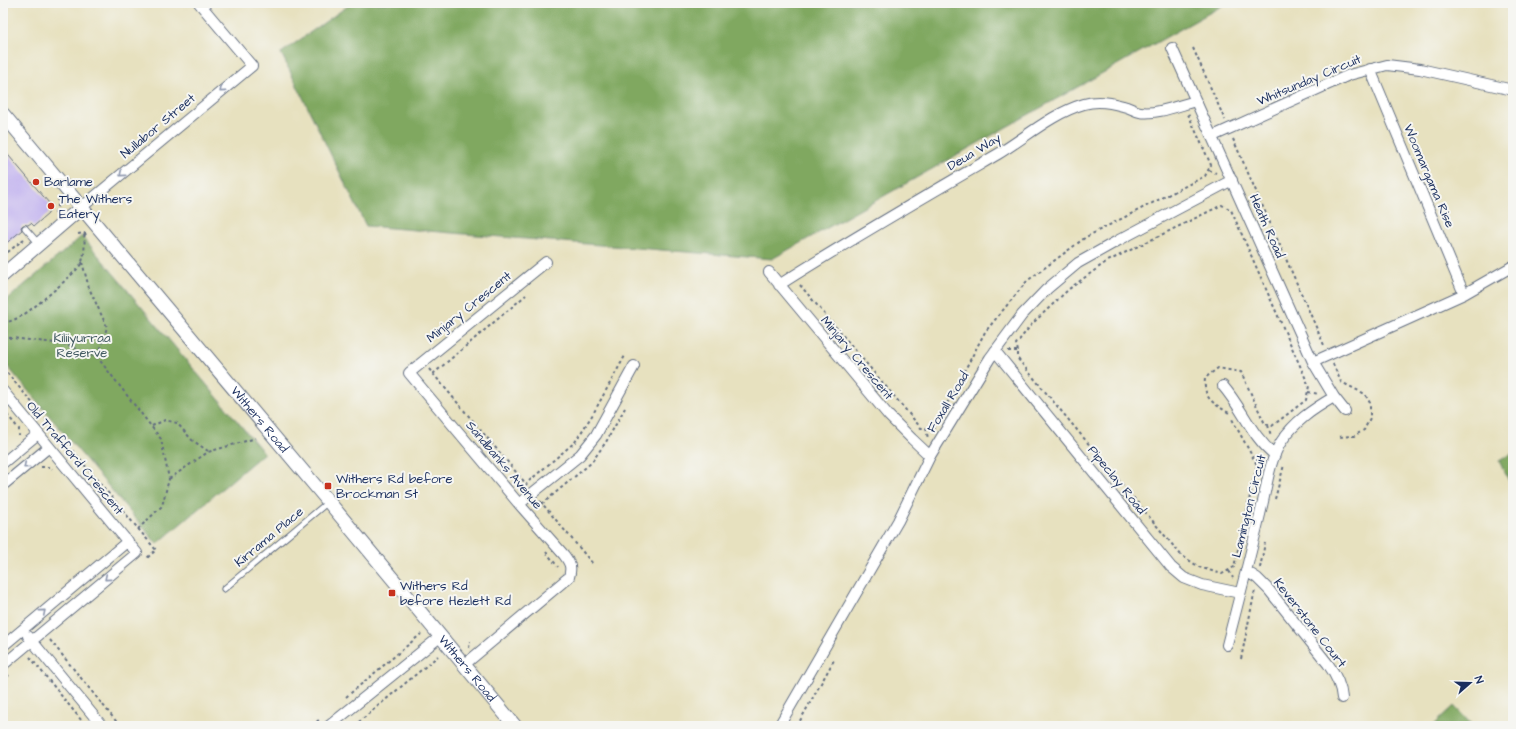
<svg xmlns="http://www.w3.org/2000/svg" width="1516" height="729" viewBox="0 0 1516 729" font-family="'Architects Daughter',sans-serif">
	<style>
		.forest { fill: #80a860; stroke: #4e6c5f }
		.building { fill: #beadef }
		.lines { fill: none; stroke-linecap: round; stroke-linejoin: round }
		.service-casing { stroke: #626d80; stroke-width: 7 }
		.minor-casing { stroke: #626d80; stroke-width: 12 }
		.tertiary-casing { stroke: #626d80; stroke-width: 15 }
		.path { stroke: #626d80; stroke-width: 2; stroke-dasharray: 3 3; stroke-linecap: butt }
		.service { stroke: #fff; stroke-width: 5 }
		.minor { stroke: #fff; stroke-width: 10 }
		.tertiary { stroke: #fff; stroke-width: 13 }
		.oneway { stroke: #8d97ae }
		.poi-dot { fill: #c8321e; stroke: #f6f6f2; stroke-width: 1.5 }
		.labels { text-anchor: middle; dominant-baseline: central; stroke-width: 4; stroke-linejoin: round; paint-order: stroke }
		.street-label { font-size: 13px; fill: #1b2f5e; stroke: #f6f6f2 }
		.poi-label { font-size: 13px; fill: #1b2f5e; stroke: #f6f6f2; text-anchor: start }
		.park-label { font-size: 13px; fill: #435b62; stroke: #f6f6f2 }
	</style>
	<rect width="100%" height="100%" fill="#f6f6f2"/>
	<filter id="ink" filterUnits="userSpaceOnUse"><feTurbulence type="fractalNoise" baseFrequency=".025" numOctaves="2"/><feDisplacementMap in="SourceGraphic" scale="8" xChannelSelector="R" yChannelSelector="G"/><feConvolveMatrix kernelMatrix="1 2 1 2 8 2 1 2 1" color-interpolation-filters="sRGB"/></filter>
	<filter id="wash" filterUnits="userSpaceOnUse"><feTurbulence type="fractalNoise" baseFrequency=".012" numOctaves="4" result="noise"/><feDisplacementMap in="SourceGraphic" scale="16" xChannelSelector="R" yChannelSelector="G"/><feGaussianBlur stdDeviation="0.9" result="paint"/><feColorMatrix in="noise" values="0 0 0 0 0 0 0 0 0 0 0 0 0 0 0 0 0 1.4 0 .05"/><feComposite in="paint" operator="in"/></filter>
	<g filter="url(#wash)">
		<rect width="100%" height="100%" fill="#e7e1bf"/>
		<path class="forest" d="M352 3H1227L772 259 366 226 281 53Z
			M82 236 264 453 157 544 3 361V303Z
			M1513 453V489L1499 461Z
			M1454 706 1473 726H1433Z"/>
		<g id="blocks">
			<path class="building" d="M3 149 49 203 48 214 34 226 31 223 28 225H23L21 227 22 230 3 246Z"/>
		</g>
	</g>
	<g filter="url(#ink)">
		<use href="#blocks" fill-opacity="0" stroke="#626d80" stroke-width="1"/>
		<g class="lines">
			<defs>
				<path id="service" d="M25 228 39 244
					M224 589 328 502"/>
				<path id="minor" d="M1172 48 1313 362 1334 397 1345 411
					M1370 69 1464 294
					M1213 136 1349 75 1387 65 1420 69 1513 90
					M82 207 252 66 199 3
					M769 272 889 416 912 439 930 456
					M779 285C851 239 924 197 998 154 1026 137 1053 113 1084 104 1097 100 1110 102 1123 106 1129 107 1134 111 1140 112 1156 115 1180 105 1196 101
					M995 351 1171 567 1184 578 1202 585 1240 593
					M1313 362 1464 294 1513 266
					M1223 386C1243 409 1251 436 1275 455
					M3 391 137 553 3 665
					M3 463 38 434
					M3 485 49 447
					M519 504 580 455 596 435 634 366
					M1246 571 1257 578 1269 590 1328 664C1336 675 1341 685 1342 698
					M28 636 102 726
					M1227 645C1239 599 1251 553 1262 506 1267 485 1269 462 1281 442 1294 422 1313 409 1334 397
					M3 646 128 541
					M464 665 569 577C572 567 570 563 564 555L519 504 409 373 546 262
					M329 726 441 636
					M779 726 898 521 930 456 990 358 1022 315 1047 289 1078 263 1119 240 1232 180"/>
				<g id="tertiary">
					<path id="s1" d="M3 114 328 501 515 726"/>
					<path d="M3 275 82 207"/>
				</g>
			</defs>
			<use href="#service" class="service-casing"/>
			<use href="#minor" class="minor-casing"/>
			<use href="#tertiary" class="tertiary-casing"/>
			<path class="path" d="M1193 48 1225 120
				M1233 139 1324 345
				M1209 170 1216 173
				M55 213 59 203 58 199
				M78 234 84 233 88 236
				M3 256 24 239
				M82 262 89 288 107 327 98 358
				M800 285 921 428H934L985 332 1027 281 1086 237 1205 176 1211 165 1188 114
				M3 323C10 322 16 319 23 315 33 309 76 273 81 264 85 255 85 242 84 233
				M3 337 64 344 98 358 161 439 169 479 162 506 138 529
				M1008 351H1018V359L1181 555 1199 567 1222 574 1234 567 1257 465 1232 419
				M1018 351 1016 344 1032 324 1069 289 1106 262 1222 205 1231 210 1309 386 1306 400 1272 426 1265 424 1241 372 1218 368 1205 378C1203 399 1213 403 1229 413
				M1333 364 1341 382 1365 394 1370 403V418L1364 430 1354 436 1337 437
				M3 368 156 550 147 558
				M429 369 527 485
				M433 374 526 295
				M1308 392 1319 394
				M3 410 19 429V436
				M1268 425 1271 436
				M152 426 165 420 177 423 192 440 208 451
				M926 428 928 439
				M41 467H51L52 469
				M169 479 208 452 256 438
				M529 481 575 442 593 414 626 354
				M1275 499 1284 465
				M540 501 593 564
				M542 504 591 463 606 442 625 408
				M546 552 558 567
				M1260 568 1265 543
				M1229 571 1233 578
				M50 640 120 726
				M469 648 470 641
				M30 657 86 726
				M1241 659 1255 590
				M3 680 9 675
				M346 697 421 634
				M312 726 320 719
				M354 726 438 656
				M797 726 834 660"/>
			<use href="#service" class="service"/>
			<use href="#minor" class="minor"/>
			<use href="#tertiary" class="tertiary"/>
		</g>
		<defs><path id="oneway-chevron" d="M-2-3.5L2.5 0L-2 3.5" fill="none" stroke-width="1.6" stroke-linecap="round" stroke-linejoin="round"/></defs>
		<g class="oneway">
			<use href="#oneway-chevron" transform="translate(222 90) rotate(140)"/>
			<use href="#oneway-chevron" transform="translate(122 174) rotate(140)"/>
			<use href="#oneway-chevron" transform="translate(26 466) rotate(140)"/>
			<use href="#oneway-chevron" transform="translate(107 578) rotate(140)"/>
			<use href="#oneway-chevron" transform="translate(43 612) rotate(-40)"/>
		</g>
	</g>
	<g class="poi-dot">
		<circle cx="36" cy="182" r="4"/>
		<circle cx="51" cy="206" r="4"/>
		<rect x="324" y="482" width="8" height="8" rx="2"/>
		<rect x="388" y="589" width="8" height="8" rx="2"/>
	</g>
	<g class="labels">
		<g class="street-label">
			<text transform="translate(1309 80) rotate(-23)">Whitsunday Circuit</text>
			<text transform="translate(158 126) rotate(-40)">Nullabor Street</text>
			<text transform="translate(974 152) rotate(-31)">Deua Way</text>
			<text transform="translate(1429 176) rotate(67)">Woomargama Rise</text>
			<text transform="translate(1267 226) rotate(66)">Heath Road</text>
			<text transform="translate(469 307) rotate(-39)">Minjary Crescent</text>
			<text transform="translate(857 358) rotate(50)">Minjary Crescent</text>
			<text transform="translate(948 402) rotate(-59)">Foxall Road</text>
			<text stroke="none"><textPath href="#s1" startOffset="399">Withers Road</textPath></text>
			<text transform="translate(75 458) rotate(50)">Old Trafford Crescent</text>
			<text transform="translate(504 465) rotate(50)">Sandbanks Avenue</text>
			<text transform="translate(1117 480) rotate(51)">Pipeclay Road</text>
			<text transform="translate(1249 506) rotate(-76)">Lamington Circuit</text>
			<text transform="translate(269 537) rotate(-40)">Kirrama Place</text>
			<text transform="translate(1310 623) rotate(52)">Keverstone Court</text>
			<text stroke="none"><textPath href="#s1" startOffset="723">Withers Road</textPath></text>
		</g>
		<g class="poi-label">
			<text x="44" y="182">Barlame</text>
			<text x="59" y="199">The Withers<tspan x="59" dy="15">Eatery</tspan></text>
			<text x="336" y="479">Withers Rd before<tspan x="336" dy="15">Brockman St</tspan></text>
			<text x="400" y="586">Withers Rd<tspan x="400" dy="15">before Hezlett Rd</tspan></text>
		</g>
		<g class="park-label">
			<text x="82" y="338">Kiliiyurraa<tspan x="82" dy="15">Reserve</tspan></text>
		</g>
	</g>
	<rect width="1516" height="729" fill="none" stroke="#f6f6f2" stroke-width="16"/>
	<g transform="translate(1470 683) rotate(70)" stroke="#f6f6f2" stroke-width="3" paint-order="stroke">
	<path d="M0-3L7 15L0 10L-7 15Z" fill="#1b2f5e"/>
	<text y="-6" font-size="11" font-weight="bold" text-anchor="middle" fill="#1b2f5e">N</text>
	</g>
</svg>
